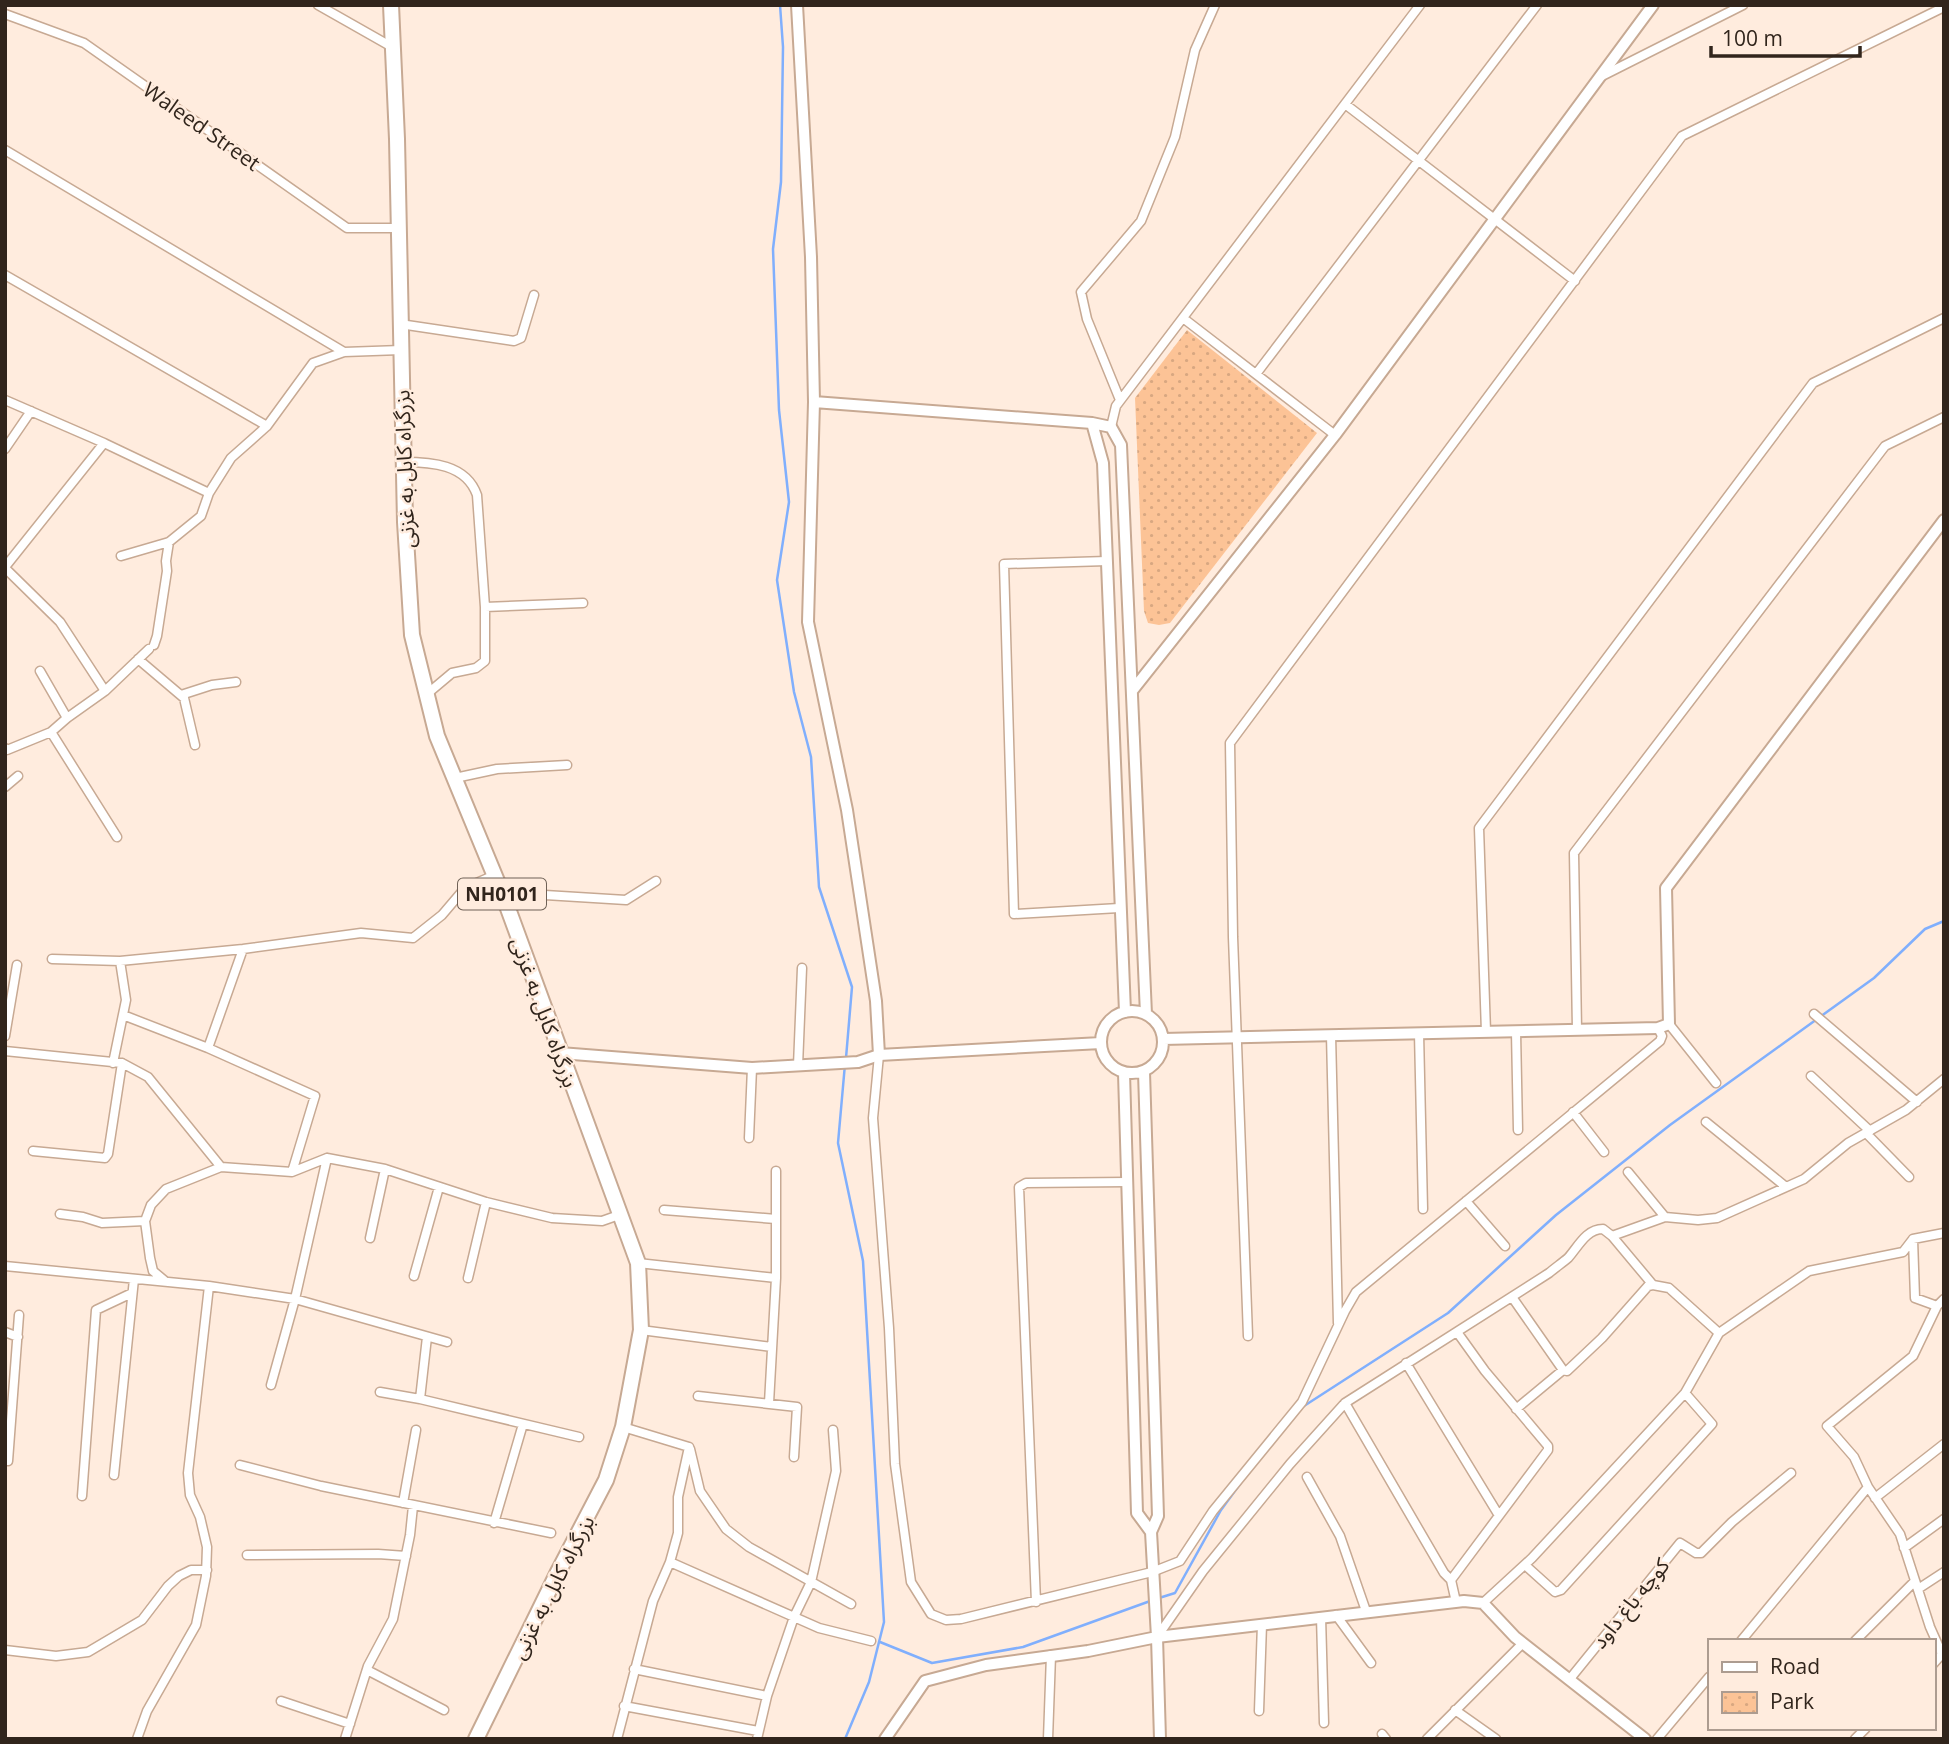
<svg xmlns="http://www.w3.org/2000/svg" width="1949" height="1744" viewBox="0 0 1949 1744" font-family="'Open Sans','Noto Sans Arabic',sans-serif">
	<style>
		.park { fill: url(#park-dots) }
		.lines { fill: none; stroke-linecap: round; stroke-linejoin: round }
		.stream { stroke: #80affd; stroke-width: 2.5 }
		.street-casing { stroke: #c7a993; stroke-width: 11 }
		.secondary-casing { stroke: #c7a993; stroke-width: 14 }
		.highway-casing { stroke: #c7a993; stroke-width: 18 }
		.street { stroke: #fff; stroke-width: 8 }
		.secondary { stroke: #fff; stroke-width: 10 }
		.highway { stroke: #fff; stroke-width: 14 }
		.labels { text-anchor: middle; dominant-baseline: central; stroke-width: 5; stroke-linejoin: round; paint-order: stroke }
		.shield { fill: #ffecde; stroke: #6f6156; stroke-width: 2 }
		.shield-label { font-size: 19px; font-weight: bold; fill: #31251c }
		.street-label { font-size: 21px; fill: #31251c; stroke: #ffecde }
	</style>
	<defs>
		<pattern id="park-dots" width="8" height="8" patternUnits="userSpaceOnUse" patternTransform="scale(1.75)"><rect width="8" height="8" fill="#fcc396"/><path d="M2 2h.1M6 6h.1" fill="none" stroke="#d8a781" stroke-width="1.8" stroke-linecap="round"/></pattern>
	</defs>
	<rect width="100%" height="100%" fill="#ffecde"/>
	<path class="park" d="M1187 330 1317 433 1170 623 1159 625 1148 623 1144 611 1135 398Z"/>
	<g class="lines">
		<path class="stream" d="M780 5 783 47 781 182 773 249 779 410 789 502 777 580 794 692 811 757 819 887 852 987 846 1058
			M845 1064 838 1143 863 1261 884 1622 869 1682 845 1739
			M1304 1406 1448 1313 1556 1215 1670 1125 1874 978 1925 929 1944 921
			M1159 1598 1175 1593 1221 1510 1240 1484
			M880 1642 932 1663 1023 1647 1153 1600"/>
		<defs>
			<path id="street" d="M318 5 392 47
				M5 14 84 43 347 228H398
				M1602 76 1743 5
				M1345 104 1575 281
				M5 150 344 352
				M5 275 267 426
				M1183 318 1335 435
				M400 324 514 341 521 338 534 295
				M1256 374 1537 5
				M5 400 104 443 209 493
				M1120 400 1087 319 1081 292 1141 221 1175 137 1195 50 1215 5
				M1111 427 1116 406 1420 5
				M5 449 31 411
				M403 462C431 462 466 464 477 495L485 607V661L476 668 452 673 427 694
				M121 556 169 542 201 516 209 493 231 458 267 426 313 363 344 352 401 350
				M1107 561 1004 564 1014 914 1119 908
				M5 567 104 443
				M5 568 60 622 105 691
				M485 607 583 603
				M154 645 157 636 167 571 166 561 169 542
				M138 659 184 698 195 745
				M40 671 67 718
				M181 695 212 685 236 682
				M51 732 117 837
				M5 748 7 750 51 732 67 718 105 691 149 649
				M455 778 497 769 567 765
				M5 787 18 776
				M506 903 545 895 626 900 656 881
				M52 959 120 961 243 949 361 933 413 938 442 915 465 888 495 875
				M1814 1014 1917 1102
				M123 1015 208 1048 315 1096 292 1172
				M1669 1024 1716 1083
				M1577 1030 1574 853 1885 446 1944 417
				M1486 1032 1479 828 1813 383 1944 318
				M1516 1032 1518 1130
				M1419 1033 1423 1209
				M1331 1035 1338 1323
				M5 1036 17 965
				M208 1048 243 949
				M5 1051 122 1063 148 1077 221 1167
				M879 1055 873 1118 889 1328 895 1464 911 1582 931 1614 946 1620 961 1619 1152 1572 1180 1561 1213 1511 1302 1402 1345 1311 1356 1292 1660 1041 1662 1036 1658 1028
				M113 1063 126 1000 120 961
				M798 1066 802 968
				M1811 1076 1870 1131
				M1573 1112 1604 1152
				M1706 1122 1786 1187
				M1866 1133 1909 1177
				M749 1138 752 1068
				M33 1151 105 1158 108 1154 122 1063
				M1628 1172 1665 1217
				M1466 1201 1505 1246
				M664 1210 776 1219
				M60 1214 83 1217 102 1223 145 1221
				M1612 1236 1653 1285 1669 1288 1719 1333
				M370 1238 385 1169
				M1913 1239 1915 1298 1937 1306
				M638 1263 776 1278
				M5 1266 209 1286 295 1299 447 1342
				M414 1276 439 1187
				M468 1278 486 1202
				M165 1281 153 1271 150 1258 145 1221 151 1205 166 1189 221 1167 292 1172 327 1158 385 1169 486 1202 552 1218 602 1221 619 1215
				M1512 1297 1563 1370 1567 1371 1602 1338 1648 1286 1653 1285
				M641 1330 772 1347
				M5 1332 18 1337
				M1248 1336 1233 937 1230 743 1682 136 1944 7
				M1406 1363 1498 1514
				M271 1385 295 1299 327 1158
				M380 1392 420 1399 579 1437
				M698 1396 797 1407 794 1457
				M420 1399 427 1337
				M769 1403 776 1278V1171
				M1345 1403 1444 1573 1451 1580 1456 1602
				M1516 1409 1563 1370
				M623 1427 689 1447
				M690 1449 700 1491 726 1529 749 1547 851 1604
				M8 1461 19 1315
				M240 1465 321 1486 551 1533
				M114 1475 134 1279
				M1307 1477 1340 1536 1366 1611
				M82 1496 96 1310 132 1293
				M1875 1498 1944 1444
				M403 1503 416 1430
				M494 1523 523 1424
				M1904 1548 1944 1519
				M247 1555 378 1554 406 1556
				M670 1562 819 1628 871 1641
				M1525 1565 1555 1592 1561 1590 1712 1424 1685 1393
				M1451 1580 1548 1450V1446L1485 1371 1457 1332
				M1918 1589 1944 1572
				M1036 1602 1019 1187 1026 1183 1127 1182
				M1483 1603 1532 1558 1685 1393 1719 1333 1809 1271 1903 1252 1913 1239 1944 1233
				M1336 1615 1371 1663
				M1321 1617 1324 1723
				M1157 1637 1203 1571 1290 1464 1345 1403 1549 1273C1555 1268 1562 1263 1568 1258 1578 1247 1586 1229 1603 1229L1612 1236 1665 1217 1698 1220 1717 1218 1804 1179 1848 1143 1906 1110 1944 1079
				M1741 1641 1868 1487
				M1855 1641 1915 1581
				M5 1650 56 1656 88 1652 142 1620 168 1586 179 1576 191 1570H207
				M1933 1664 1942 1654 1930 1627 1900 1534 1868 1487 1854 1457 1827 1426 1913 1356 1937 1306 1944 1299
				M634 1669 767 1696
				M367 1670 444 1710
				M1569 1680 1680 1543 1696 1553H1701L1732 1522 1791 1473
				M281 1701 350 1724
				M624 1706 758 1731
				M1455 1710 1496 1739
				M1259 1711 1262 1624
				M1382 1734 1386 1739
				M137 1739 147 1711 196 1625 206 1576 207 1547 200 1517 190 1495 188 1473 209 1286
				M345 1739 368 1666 393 1619 410 1535 413 1506
				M617 1739 653 1601 670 1562 678 1533V1497L689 1447
				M757 1739 767 1696 794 1617 811 1582 836 1471 833 1430
				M1048 1739 1051 1655
				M1427 1739 1523 1643
				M1657 1739 1709 1677
				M1855 1739 1866 1728"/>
			<path id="secondary" d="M797 5 811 257 814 402 808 622 847 810 876 1001 879 1055
				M814 402 1092 423 1111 427 1121 445 1146 1014
				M1092 423 1103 463 1125 1012
				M1132 691 1335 435 1653 5
				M1101 1042a31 31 0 1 1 62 0a31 31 0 1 1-62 0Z
				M1163 1039 1658 1028 1669 1024 1666 888 1944 520
				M560 1053 752 1068 858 1062 879 1055 1101 1043
				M1144 1072 1158 1516 1151 1532 1157 1637 1160 1739
				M1124 1073 1137 1513 1151 1532
				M885 1739 925 1681 986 1665 1088 1651 1157 1637 1464 1601 1483 1603 1515 1637 1645 1739"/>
			<path id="highway" d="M391 5 397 139 405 522 412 635 437 736 506 903 638 1263 641 1330 623 1427 606 1480 557 1574 476 1739"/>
		</defs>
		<use href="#street" class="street-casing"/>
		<use href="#secondary" class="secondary-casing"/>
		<use href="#highway" class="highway-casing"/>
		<use href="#street" class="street"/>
		<use href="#secondary" class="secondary"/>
		<use href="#highway" class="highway"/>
	</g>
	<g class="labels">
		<rect class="shield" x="458" y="878.5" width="88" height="31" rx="5"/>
		<g class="shield-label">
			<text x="502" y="894">NH0101</text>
		</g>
		<g class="street-label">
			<text transform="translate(202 126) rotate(35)">Waleed Street</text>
			<text transform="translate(404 469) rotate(-92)">بزرگراه کابل به غزنی</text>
			<text transform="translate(545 1012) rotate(70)">بزرگراه کابل به غزنی</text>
			<text transform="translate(552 1587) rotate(-63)">بزرگراه کابل به غزنی</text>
			<text transform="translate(1630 1603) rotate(-51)">کوچه باغ داود</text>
		</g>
	</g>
	<rect width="1949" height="1744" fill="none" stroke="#31251c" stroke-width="14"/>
	<rect x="1708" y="1639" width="228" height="91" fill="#ffecde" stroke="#ad9c90" stroke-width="2"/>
	<rect x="1722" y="1662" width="35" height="10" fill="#ffffff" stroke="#ad9c90" stroke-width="2"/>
	<text x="1770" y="1674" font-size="21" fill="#31251c">Road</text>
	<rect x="1722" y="1692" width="35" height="21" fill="url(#park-dots)" stroke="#ad9c90" stroke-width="2"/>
	<text x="1770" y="1709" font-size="21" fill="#31251c">Park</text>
	<path d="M1711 46v10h149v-10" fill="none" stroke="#31251c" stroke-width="3.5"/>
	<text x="1722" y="46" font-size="21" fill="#31251c" stroke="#ffecde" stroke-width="5" paint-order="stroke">100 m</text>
</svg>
